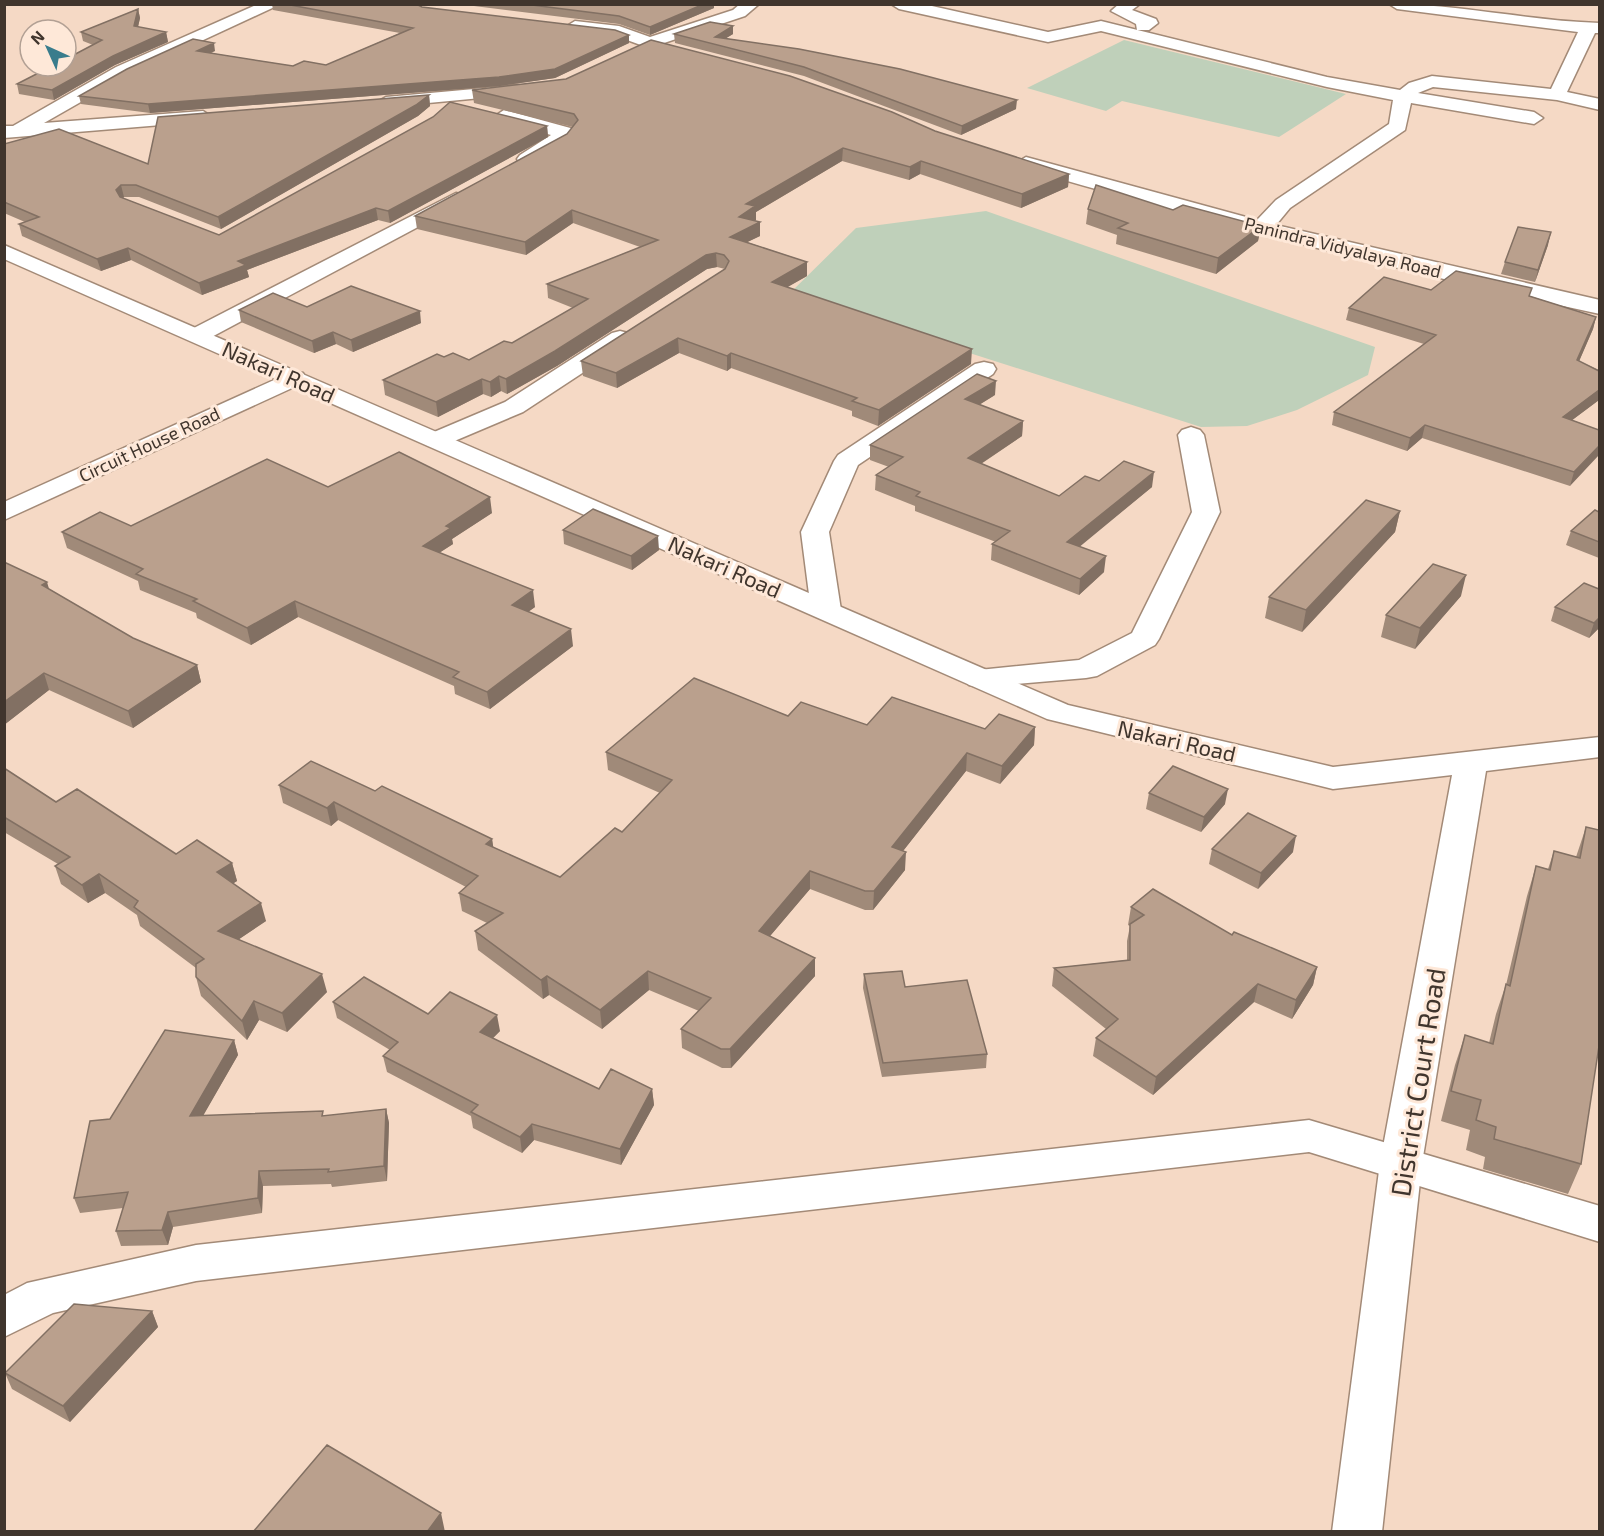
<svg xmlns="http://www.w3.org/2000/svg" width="1604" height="1536" viewBox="0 0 1604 1536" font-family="'Exo 2',sans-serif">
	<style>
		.green { fill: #bfd0ba }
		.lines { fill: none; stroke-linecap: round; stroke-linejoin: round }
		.minor-casing { stroke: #a38a77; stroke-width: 3 }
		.tertiary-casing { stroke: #a38a77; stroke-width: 3 }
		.minor { fill: #fff; fill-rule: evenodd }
		.tertiary { fill: #fff; fill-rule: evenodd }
		.wall { fill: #a08a79 }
		.shaded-wall { fill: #827063 }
		.building { fill: #baa08d; stroke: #827063; stroke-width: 1.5 }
		.labels { text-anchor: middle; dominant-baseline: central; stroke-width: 6; stroke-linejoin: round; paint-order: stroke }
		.far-street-label { font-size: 18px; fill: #40352d; stroke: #fee8d8 }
		.street-label { font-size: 22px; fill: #40352d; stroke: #fee8d8 }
		.near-street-label { font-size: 27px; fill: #40352d; stroke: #fee8d8 }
	</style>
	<rect width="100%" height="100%" fill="#f5d9c5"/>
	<path class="green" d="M1124 40 1346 94 1279 137 1122 101 1106 111 1027 88Z
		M986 211 1375 347 1368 375 1297 410 1247 426 1201 427 788 295 856 228Z"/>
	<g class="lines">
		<defs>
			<path id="minor" d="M258 4H281L128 75 44 123 203 111 212 117 210 121 4 138V126H13L116 67Z
				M740 4H759L745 16 649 48 616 36 575 31 567 26 575 21 619 26 650 37 733 10Z
				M891 4H923L1048 32 1101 21 1327 77 1400 90 1409 83 1432 76 1551 89 1578 32 1397 9 1389 4C1460 4 1529 21 1600 23V33H1595L1567 92 1600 99V110L1557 100 1433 87 1418 93 1534 112 1543 118 1534 124 1411 103 1405 130 1290 208 1276 225 1600 300V314C1404 272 1211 223 1019 167L1016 163 1026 157 1257 220 1276 200 1389 124 1393 100 1327 87 1101 31 1048 42 899 9Z
				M1119 4H1140L1132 10 1156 19 1158 23 1149 30H1137L1136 24 1111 11Z
				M517 85 523 86 526 90 523 94 386 107 377 102 386 97Z
				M504 110 574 129 577 133 534 163H520L517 159 520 155 551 135 497 120 495 116Z
				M456 193 463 195 466 199 463 203 206 340H190L186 335 190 330Z
				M620 331 628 333 632 338 628 343 523 412 445 445 436 448 427 445 423 440 427 435 505 402 612 333Z
				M984 362 993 364 996 369 993 374 858 465 829 532 841 610 836 616 826 619 816 616 811 610 801 532 834 461 838 455 975 364Z
				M294 371 303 373 306 378 303 383 4 520V502Z
				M1191 427 1200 430 1204 435 1220 512 1159 639 1155 645 1097 676 1086 678 980 687 969 685 964 678 969 671 1079 660 1132 633 1192 512 1178 435 1182 430Z
				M1309 1120 1600 1206V1242L1309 1152 196 1281 53 1313 4 1337V1295L27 1283 196 1245Z"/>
			<path id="tertiary" d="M4 245 1068 705 1333 767 1600 737V757L1486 771 1422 1163 1382 1532H1332L1380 1163 1452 775 1333 789 1047 719 4 259Z"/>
		</defs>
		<use href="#minor" class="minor-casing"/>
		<use href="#tertiary" class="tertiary-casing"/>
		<use href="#minor" class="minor"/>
		<use href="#tertiary" class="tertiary"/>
	</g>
	<path class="wall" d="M272 4H416L422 7 629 35V43L555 78 500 86 150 113 81 104 79 96 215 51 211 53 293 66 326 65 400 33 273 10Z
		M458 4H714V8L650 35 619 24Z
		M138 9 140 18 138 27 166 32 168 42 115 65 54 100 19 94 17 84 93 45 83 41 81 32Z
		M733 26V34L726 38 1016 109 961 135 804 76 675 43 674 34Z
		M472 90 935 131 1069 174 1068 187 1021 208 920 174 909 180 842 161 756 212V220L754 221 760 236 747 242 807 262V276L787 287 971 364 878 426 852 416V411L731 368 727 371 679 353 617 388 583 376 581 361 725 269 717 267 707 269 557 366 507 394 501 391 491 397 483 394 438 417 385 395 383 380 444 357 469 360 512 343 573 308 548 298 547 284 640 247 573 223 526 255 417 229 415 216 567 134 573 127 474 103Z
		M429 95 430 106 418 116 221 229 139 197H124L123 198 219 235 547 126 548 137 390 223 378 220 247 270 249 277 202 295 131 260 101 271 22 236 19 224 25 222 4 213V144L148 164Z
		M1088 209 1173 210 1261 226 1258 241 1216 274 1116 244 1117 235 1086 224Z
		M1548 245 1535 282 1501 274 1505 262Z
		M1431 290 1530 296 1596 317 1593 329 1579 361 1599 370V400L1572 420 1599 430 1570 486 1422 438 1407 451 1332 425 1334 412 1424 344 1346 320 1349 308Z
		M307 307 421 323 353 352 336 344 314 353 241 322 239 310Z
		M995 395 979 405 1023 421 1022 436 981 464 1059 496 1099 481 1152 487 1079 546 1104 572 1079 595 991 560 992 544 996 542 915 511V506L875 490 876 475 889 467 870 460V445Z
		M328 487 492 513 452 539 453 544 439 553 535 607 528 612 573 646 490 709 455 694 454 686 298 617 251 645 197 618 196 613 140 590 138 581 67 548 62 532 131 526Z
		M1400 511 1395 532 1302 632 1265 618 1269 597Z
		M1599 512V558L1566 545 1571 531Z
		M563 530 659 550 632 570 564 544Z
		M49 589 133 638 197 665 201 682 133 728 49 690 4 725Z
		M1599 589V628L1589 638 1551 621 1555 607Z
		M1461 596 1415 649 1381 637 1386 615Z
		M788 716 867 725 985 729 1035 727 1034 745 1000 784 966 771 903 851 905 870 873 910H865L810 889 770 936 815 958V976L731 1068H722L682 1048 681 1029 699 1011 649 990 602 1029 549 995 543 999 478 950 475 931 487 923 462 911 459 893 466 887 338 820 331 826 283 803 279 785 375 791 492 839 493 847 560 877 622 832 660 793 608 770 606 752Z
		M4 768 56 802 176 854 232 863 237 881 233 883 266 921 239 939 327 992 287 1032 259 1020 247 1040 201 996 196 977V968L140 926 137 915 105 893 88 903 61 884 55 866 58 864 4 832Z
		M1149 793 1225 804 1201 832 1146 809Z
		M1586 827 1581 1164 1568 1194 1483 1169 1485 1157 1466 1150 1470 1130 1441 1121 1455 1065 1465 1035 1489 1043 1496 1014 1506 984V985L1527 896 1536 866 1548 869 1554 851 1576 857Z
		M1212 849 1293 852 1258 889 1209 864Z
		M1131 907 1232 935 1317 967 1313 985 1292 1019 1254 1002 1153 1095 1093 1056 1096 1038 1106 1029 1052 986 1054 968 1127 960V941L1130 926 1128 925Z
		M864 974 905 987 987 1054 986 1068 882 1077 863 988Z
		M333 1002 428 1014 500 1031 493 1038 599 1089H652L654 1105 621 1165 534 1140 522 1153 473 1128 471 1116 387 1072 383 1056 390 1050 337 1018Z
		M234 1040 238 1055 203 1115 325 1116 386 1109 389 1123 387 1181 332 1187 331 1184 263 1186 262 1213 173 1227 168 1245 121 1246 116 1231 123 1208 80 1213 74 1198 110 1119Z
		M152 1311 158 1327 70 1422 12 1389 5 1373Z"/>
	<path class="shaded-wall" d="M704 4H714V8L650 35V27Z
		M138 9 140 18 136 35 134 26Z
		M733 26V34L715 45V37Z
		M166 32 168 42 115 65 54 100 52 90 113 56Z
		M629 35V43L555 78 500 86 150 113 148 104Z
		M214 43 215 51 198 59 197 51Z
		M429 95 430 106 418 116 221 229 218 217Z
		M1017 100 1016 109 961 135 962 126Z
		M547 126 548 137 390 223 388 211Z
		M843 148 842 161 756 212V220L739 230V217L746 204Z
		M921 161 920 174 909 180 910 167Z
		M1069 174 1068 187 1021 208 1022 194Z
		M121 185 124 197 119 202 116 190Z
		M376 208 378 220 247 270 249 277 202 295 199 283 238 261Z
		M572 210 573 223 526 255 525 242Z
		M760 222V236L731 250 730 237Z
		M1261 226 1258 241 1216 274 1218 258Z
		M1551 232 1548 245 1535 282 1538 270Z
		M128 248 131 260 101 271 97 259Z
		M716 253 717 267 707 269 557 366 507 394 506 379 706 255Z
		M807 262V276L772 296V282Z
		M420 311 421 323 353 352 351 340Z
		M1596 317 1593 329 1574 373 1577 360Z
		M333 332 336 344 314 353 312 341Z
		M678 338 679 353 617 388 616 373Z
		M972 349 971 364 878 426 879 410Z
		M731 353V368L727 371V356Z
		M499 376 501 391 491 397 490 382Z
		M482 379 483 394 438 417 436 402Z
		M996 381 995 395 964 414 965 399Z
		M1599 390V400L1559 430 1563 417Z
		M1023 421 1022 436 967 473 968 458Z
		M1425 425 1422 438 1407 451 1410 438Z
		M1599 446V455L1570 486 1574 472Z
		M1154 472 1152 487 1066 558 1067 542Z
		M490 497 492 513 452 539 453 544 425 562 423 546 446 526Z
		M1400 511 1395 532 1302 632 1306 610Z
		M658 536 659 550 632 570 631 556Z
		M1106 556 1104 572 1079 595 1080 579Z
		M1466 575 1461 596 1415 649 1420 628Z
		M47 582 52 599 42 585Z
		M533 590 535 607 514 622 512 605Z
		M295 601 298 617 251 645 247 628Z
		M1599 618V628L1589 638 1594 623Z
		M571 629 573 646 490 709 487 692Z
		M197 665 201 682 133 728 128 711Z
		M44 673 49 690 4 725V702Z
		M1035 727 1034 745 1000 784 1002 766Z
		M967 753 966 771 892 865V847Z
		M1228 789 1225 804 1201 832 1204 817Z
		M334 802 338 820 331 826 327 808Z
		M1296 836 1293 852 1258 889 1261 873Z
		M492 839 495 858 486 844Z
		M906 852 905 870 873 910 874 891Z
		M232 863 237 881 222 891 217 872Z
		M810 871V889L759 949V931Z
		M99 874 105 893 88 903 82 885Z
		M261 903 266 921 223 950 218 931Z
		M815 958V976L731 1068 730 1049Z
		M1317 967 1313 985 1292 1019 1296 1000Z
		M648 971 649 990 602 1029 600 1010Z
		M322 974 327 992 287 1032 282 1013Z
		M547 976 549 995 543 999 541 980Z
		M1258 984 1254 1002 1153 1095 1156 1077Z
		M254 1001 259 1020 247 1040 242 1021Z
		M497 1015 500 1031 483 1048 480 1032Z
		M234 1040 238 1055 195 1130 190 1116Z
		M652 1089 654 1105 621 1165 620 1149Z
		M386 1109 389 1123 387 1181 384 1166Z
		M532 1124 534 1140 522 1153 520 1137Z
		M259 1171 263 1186 262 1213 258 1198Z
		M168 1212 173 1227 168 1245 162 1230Z
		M152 1311 158 1327 70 1422 63 1406Z
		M441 1513 445 1532H427Z"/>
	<path class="building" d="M285 4H416L422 7 615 30 629 35 555 69 499 77 148 104 79 96 127 69 193 39 214 43 197 51 293 66 304 61 326 65 413 28Z
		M524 4H704L650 27 619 16Z
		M138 9 134 26 166 32 113 56 52 90 17 84 52 66H66V59L102 40 81 32Z
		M710 22 733 26 715 37 799 49 900 69 1017 100 962 126 804 67 674 34Z
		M651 40 790 76 892 112 935 131 1069 174 1022 194 921 161 910 167 843 148 746 204 755 206 739 217 760 222 730 237 807 262 772 282 972 349 879 410 852 401 857 398 731 353 727 356 678 338 616 373 581 361 725 269 729 261 724 255 716 253 706 255 555 351 506 379 499 376 490 382 482 379 436 402 383 380 437 354 444 357 453 353 469 360 504 341 512 343 588 299 547 284 658 240 572 210 525 242 415 216 567 134 578 120 574 114 472 90 566 79Z
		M429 95 416 105 218 217 136 185H121L116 190 120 197 219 235 433 117 450 102 547 126 388 211 376 208 238 261 246 265 199 283 128 248 97 259 19 224 39 217 4 202V144L59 129 148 164 158 117Z
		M1096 185 1173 210 1183 205 1261 226 1218 258 1118 228 1128 223 1088 209Z
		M1518 227 1551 232 1538 270 1505 262Z
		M1456 271 1532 288 1529 296 1596 317 1577 360 1599 371V390L1563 417 1599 430V446L1574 472 1425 425 1410 438 1334 412 1436 335 1349 308 1384 277 1431 290Z
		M351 286 420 311 351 340 333 332 312 341 239 310 273 293 307 307Z
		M977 374 996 381 965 399 1023 421 968 458 1059 496 1085 476 1099 481 1124 461 1154 472 1067 542 1106 556 1080 579 992 544 1010 531 916 496 920 492 876 475 903 457 870 445Z
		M399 452 490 497 446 526 451 528 423 546 533 590 512 605 571 629 487 692 453 677 459 672 295 601 247 628 193 601 197 599 136 574 143 569 62 532 100 512 131 526 267 459 328 487Z
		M1366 500 1400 511 1306 610 1269 597Z
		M593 509 658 536 631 556 563 530Z
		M1595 510 1599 512V542L1571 531Z
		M4 562 47 582 42 585 133 638 197 665 128 711 44 673 4 702Z
		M1433 564 1466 575 1420 628 1386 615Z
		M1584 583 1599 589V618L1594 623 1555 607Z
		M694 678 788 716 801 702 867 725 892 697 985 729 999 714 1035 727 1002 766 967 753 892 847 906 852 874 891H865L810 871 759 931 815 958 730 1049H721L681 1029 711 998 648 971 600 1010 547 976 541 980 475 931 503 913 459 893 478 876 334 802 327 808 279 785 311 761 375 791 382 786 492 839 486 844 560 877 615 828 622 832 672 780 606 752Z
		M1173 766 1228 789 1204 817 1149 793Z
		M4 768 56 802 77 789 176 854 197 840 232 863 217 872 261 903 218 931 322 974 282 1013 254 1001 242 1021 196 977V964L204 959 134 907 138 901 99 874 82 885 55 866 70 857 4 817Z
		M1248 813 1296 836 1261 873 1212 849Z
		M1586 827 1599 830V1046L1581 1164 1494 1139 1496 1127 1476 1120 1481 1100 1451 1091 1465 1035 1493 1044 1506 984 1510 986 1536 866 1550 870 1554 851 1580 858Z
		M1153 889 1232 935 1234 932 1317 967 1296 1000 1258 984 1156 1077 1096 1038 1118 1019 1054 968 1130 960V924L1144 915 1131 907Z
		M902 971 905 987 967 980 987 1054 883 1063 864 974Z
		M364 977 428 1014 450 992 497 1015 480 1032 599 1089 611 1069 652 1089 620 1149 532 1124 520 1137 471 1112 478 1105 383 1056 398 1042 333 1002Z
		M165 1030 234 1040 190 1116 323 1111 322 1116 386 1109 384 1166 328 1172 329 1169 259 1171 258 1198 168 1212 162 1230 116 1231 128 1192 74 1198 90 1121 110 1119Z
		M74 1304 152 1311 63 1406 5 1373Z
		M327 1445 441 1513 427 1532H253Z"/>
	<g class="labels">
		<g class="far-street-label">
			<text transform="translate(1343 247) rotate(14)">Panindra Vidyalaya Road</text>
			<text transform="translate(149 444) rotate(-25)">Circuit House Road</text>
		</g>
		<g class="street-label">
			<text transform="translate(279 371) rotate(24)">Nakari Road</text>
			<text transform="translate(725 566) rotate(24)">Nakari Road</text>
			<text transform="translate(1177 740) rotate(13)">Nakari Road</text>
		</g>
		<g class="near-street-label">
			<text transform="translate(1417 1082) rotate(-81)">District Court Road</text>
		</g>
	</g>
	<rect width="1604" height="1536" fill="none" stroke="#40352d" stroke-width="12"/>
	<g transform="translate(48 48) rotate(315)"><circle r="28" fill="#fee8d8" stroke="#b2a094" stroke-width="1.5"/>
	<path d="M0-4.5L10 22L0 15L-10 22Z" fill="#397c8c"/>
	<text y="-9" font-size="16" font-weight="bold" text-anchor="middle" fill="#40352d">N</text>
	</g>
</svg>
